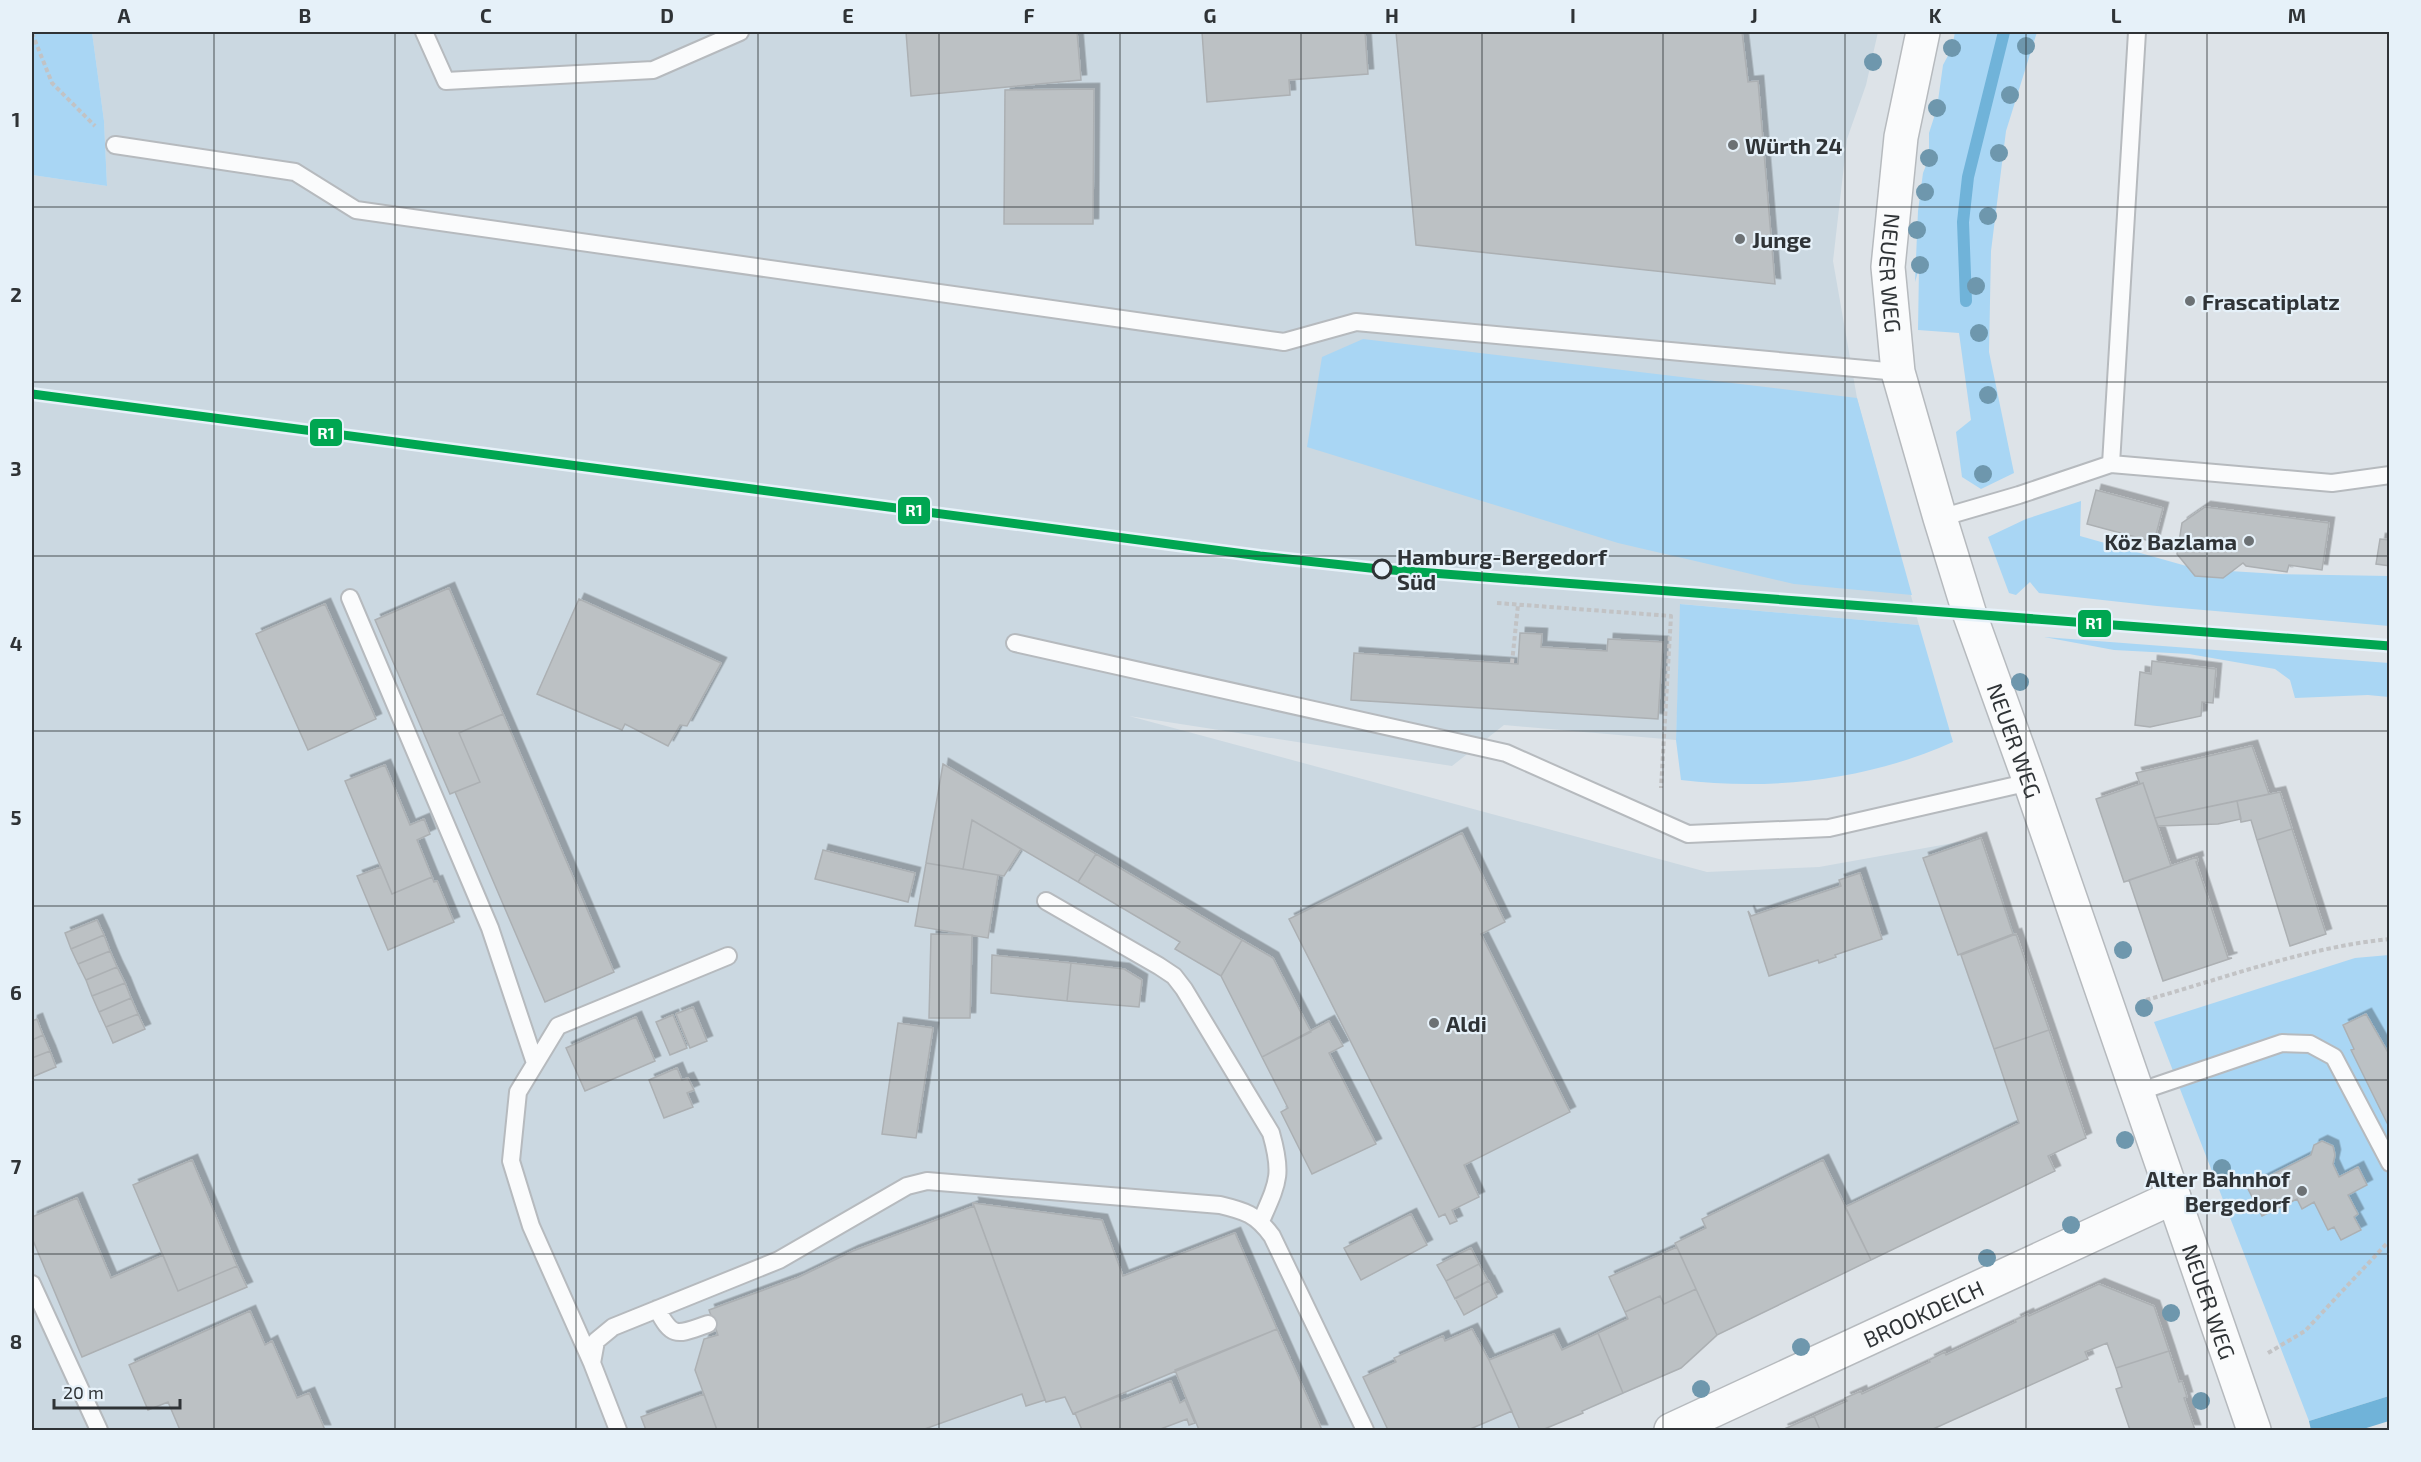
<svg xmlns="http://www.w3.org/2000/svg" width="2421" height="1462" viewBox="0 0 2421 1462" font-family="'Exo 2',sans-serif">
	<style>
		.built { fill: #cbd8e1 }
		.green { fill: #a9d6f4 }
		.water { fill: #70b3d9 }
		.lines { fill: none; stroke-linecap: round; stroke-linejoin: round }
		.stream { stroke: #70b3d9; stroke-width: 12 }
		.building { fill: #bcc1c4; stroke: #acb0b3; stroke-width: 1.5; filter: url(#shadow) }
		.lane-casing { stroke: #b6babe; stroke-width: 20 }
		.street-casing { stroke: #b6babe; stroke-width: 36 }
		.path { stroke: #c2c3c5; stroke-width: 4; stroke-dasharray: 4.5 3; stroke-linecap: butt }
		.lane { stroke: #fafbfc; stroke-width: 16 }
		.street { stroke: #fafbfc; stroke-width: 33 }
		.rail-1-casing { stroke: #e6f1f9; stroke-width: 14 }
		.rail-1 { stroke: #00a651; stroke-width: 9 }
		.tree { fill: #6e97ad }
		.grid { fill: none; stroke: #2f3336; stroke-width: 1.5; stroke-opacity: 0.55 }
		.poi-dot { fill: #6c7174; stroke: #e6f1f9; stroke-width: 2 }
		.stop-dot { fill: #e6f1f9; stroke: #2f3336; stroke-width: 3 }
		.labels { text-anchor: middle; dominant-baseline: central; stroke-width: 4.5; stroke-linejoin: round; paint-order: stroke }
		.poi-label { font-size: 22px; font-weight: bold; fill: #2f3336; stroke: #e6f1f9; text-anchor: start }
		.street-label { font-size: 22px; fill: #2f3336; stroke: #e6f1f9 }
		.stop-label { font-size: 22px; font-weight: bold; fill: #2f3336; stroke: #e6f1f9; text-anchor: start }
		.line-badge { stroke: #e6f1f9; stroke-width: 2 }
		.badge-label { font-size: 16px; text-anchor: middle; font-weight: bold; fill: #fff }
		.neatline { fill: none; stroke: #2f3336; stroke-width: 2 }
		.grid-label { font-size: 20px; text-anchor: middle; font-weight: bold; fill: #2f3336 }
	</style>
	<defs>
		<filter id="shadow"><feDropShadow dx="5.5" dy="-5.5" stdDeviation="0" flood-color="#0004"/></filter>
	</defs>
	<rect width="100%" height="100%" fill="#dde3e8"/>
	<path class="built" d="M92 32H1878L1866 85 1847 139 1833 261 1857 398 1919 625 1681 604 1676 740 1504 725 1452 766 1129 716 1707 872 1819 867 1981 838 2086 1138 2048 1156 2055 1171 1717 1335 1681 1368 1542 1430H32V175L107 186 104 121Z"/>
	<path class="green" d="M32 32H92L104 121 107 186 32 175Z
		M1955 32H2037L2006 131 1991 251 1989 352 2014 473 1981 489 1962 477 1956 432 1971 420 1959 333 1918 330 1919 268 1915 282 1918 211 1923 173 1929 158V133L1937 108 1943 65 1952 48Z
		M1363 339 1857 398 1912 595 1794 584 1618 543 1307 447 1322 357Z
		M2081 501 2080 536 2197 569 2278 574 2389 576V626L2157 606 2039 593 2030 582 2016 595 2009 593 1988 537 2026 519Z
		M1680 604 1919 625 1953 742C1869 780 1772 791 1681 780L1676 740Z
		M2044 637 2389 663V697L2368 695 2295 698 2290 680 2275 669 2189 654 2114 650Z
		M2389 955V1396L2309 1421 2154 1022 2355 958Z"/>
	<path class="water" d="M2389 1396V1421L2360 1430H2311L2309 1421Z"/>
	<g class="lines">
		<path class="stream" d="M1966 301 1963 222 1968 177 2004 32"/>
	</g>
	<path class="building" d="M906 32H1077L1081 80 911 96Z
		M1202 32H1365L1368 74 1289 80 1290 95 1207 102Z
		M1396 32H1742L1748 82 1758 81 1775 284 1416 245Z
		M1094 89 1093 224H1004L1005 90Z
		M2096 490 2163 508 2154 542 2087 524Z
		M2205 507 2329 523 2322 570 2289 565 2287 572 2246 566 2243 563 2223 578 2195 576 2177 554 2182 523Z
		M2380 539 2390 540V566L2376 564Z
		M449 588 503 714 459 733 480 782 450 794 375 620Z
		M579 599 721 663 687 726 680 725 668 746 625 724 622 730 537 694Z
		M325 604 376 719 308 750 256 634Z
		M1520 633 1542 634 1541 647 1607 651 1608 639 1663 642 1658 719 1351 700 1354 653 1518 664Z
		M2152 661 2216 669 2213 703 2202 702 2201 716 2150 727 2135 725 2140 672 2151 674Z
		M503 714 614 972 545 1002 455 792 480 782 459 733Z
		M2252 746 2269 794 2155 818 2143 783 2140 784 2136 773Z
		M943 764 1096 854 1078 882 972 820 963 869 926 863Z
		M385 765 410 825 424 819 430 834 417 840 432 877 392 894 345 781Z
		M2143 783 2171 866 2124 882 2096 799Z
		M2280 792 2292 829 2257 840 2251 820 2241 822 2237 801Z
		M2237 801 2241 819 2218 824 2158 826 2155 818Z
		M972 820 1021 849 1004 876 963 869Z
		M2292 829 2326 934 2290 946 2257 840Z
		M1462 833 1505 922 1481 934 1570 1112 1464 1165 1479 1197 1452 1210 1457 1221 1450 1224 1445 1214 1439 1217 1289 919Z
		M1981 838 2013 934 1958 955 1923 858Z
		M823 850 915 873 908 902 815 879Z
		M1096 854 1242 940 1221 976 1175 949 1180 942 1078 882Z
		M2197 857 2198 861 2196 862 2228 958H2232L2163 981 2129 880Z
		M926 863 998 875 988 938 915 926Z
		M381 867 392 894 432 877 434 882 437 881 454 922 388 950 357 876Z
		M1860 873 1882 939 1835 955 1836 957 1819 963 1818 960 1769 976 1748 911 1751 916 1841 886 1839 880Z
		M97 920 104 935 71 949 65 933Z
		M931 934 972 935 970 1018H929Z
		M2016 934 2049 1030 1994 1049 1961 955Z
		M104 935 110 951 78 964 71 949Z
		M1242 940 1273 958 1311 1032 1262 1057 1221 976Z
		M110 951 117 967 86 980 78 964Z
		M992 955 1071 963 1067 1001 991 993Z
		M1071 963 1124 969 1142 980 1139 1007 1067 1001Z
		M117 967 125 983 92 996 86 980Z
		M125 983 131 998 99 1012 92 996Z
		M131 998 138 1014 106 1027 99 1012Z
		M693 1007 707 1041 690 1048 676 1014Z
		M138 1014 145 1029 113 1043 106 1027Z
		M2366 1014 2390 1056V1129L2351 1050 2354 1049 2343 1025Z
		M673 1015 687 1048 670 1055 656 1022Z
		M636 1017 655 1061 585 1091 566 1048Z
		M37 1019 43 1035 32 1040V1021Z
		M1329 1021 1343 1046 1329 1053 1376 1144 1312 1174 1281 1112 1288 1108 1262 1057Z
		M898 1023 933 1028 916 1138 882 1134Z
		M2049 1030 2086 1138 2048 1156 2055 1171 1871 1260 1845 1207 2019 1123 1994 1049Z
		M43 1035 50 1051 32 1058V1040Z
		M50 1051 56 1067 32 1077V1058Z
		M677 1068 682 1080 688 1078 694 1090 687 1093 693 1107 664 1118 649 1080Z
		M2322 1141 2333 1146 2335 1155 2333 1164 2339 1177 2358 1167 2367 1185 2348 1195 2358 1214 2354 1217 2361 1230 2341 1240 2334 1227 2328 1230 2314 1202 2302 1209 2297 1199 2262 1216 2247 1187 2311 1155 2314 1145Z
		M192 1160 237 1266 178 1291 133 1185Z
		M1823 1160 1871 1260 1717 1335 1675 1243 1706 1228 1702 1219Z
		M77 1198 111 1278 163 1255 178 1291 237 1266 247 1287 82 1357 32 1238V1217Z
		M973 1203 1102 1220 1123 1276 1235 1233 1277 1329 1073 1414 1065 1397 1046 1402Z
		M974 1206 1045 1400 1026 1406 1022 1394 922 1430H717L695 1370 704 1339 718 1335 709 1310 799 1277 853 1251Z
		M1411 1214 1427 1245 1361 1280 1344 1248Z
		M1677 1247 1696 1289 1664 1304 1660 1296 1625 1312 1609 1277Z
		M1471 1248 1479 1264 1446 1281 1437 1265Z
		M1479 1264 1488 1281 1455 1299 1446 1281Z
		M1489 1281 1497 1297 1464 1315 1455 1298Z
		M2099 1284 2154 1306 2169 1351 2116 1368 2107 1343 2085 1352 2088 1359 1931 1430H1820L1814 1416 1847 1401 1845 1398 1861 1391 1862 1394 1930 1362 1929 1360 1945 1352 1946 1355 2016 1322 2015 1320 2028 1314 2029 1316Z
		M1696 1289 1717 1335 1681 1368 1623 1393 1598 1333 1628 1319 1625 1312 1660 1296 1664 1304Z
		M250 1311 265 1345 272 1341 297 1398 309 1393 325 1430H180L168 1402 148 1410 129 1365Z
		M1277 1329 1322 1430H1199L1175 1370Z
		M1472 1329 1489 1360 1512 1411 1468 1430H1388L1363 1377 1396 1362 1394 1358 1443 1336 1445 1341Z
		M1598 1333 1623 1393 1582 1411 1583 1413 1542 1430H1520L1489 1360 1554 1334 1562 1350Z
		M2169 1351 2179 1382 2182 1381 2187 1397 2184 1398 2195 1430H2130L2116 1389 2122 1387 2116 1368Z
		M1171 1381 1180 1403 1185 1400 1195 1423 1189 1425 1187 1419 1158 1430H1082L1075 1413 1119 1396 1121 1401Z
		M704 1394 717 1430H646L641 1417Z
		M1814 1416 1820 1430H1782Z"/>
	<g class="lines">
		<defs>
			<path id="lane" d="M424 32 446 81 653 70 740 32
				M115 145 295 172 356 210 1284 342 1356 322 1898 372
				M2111 464 2137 32
				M1940 518 2019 495 2111 464 2332 483 2390 475
				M350 598 490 928 535 1063
				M1015 643 1506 753 1688 834 1829 828 2030 782
				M1046 901 1159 966 1174 976 1184 989 1271 1133C1283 1175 1278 1182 1261 1221
				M2138 1092 2282 1043 2310 1044 2334 1057 2390 1163
				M32 1284 99 1430
				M657 1309C673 1340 678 1334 708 1324
				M592 1363 531 1226 511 1161 518 1092 558 1026 728 956
				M618 1430 592 1363 596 1341 613 1327 779 1260 907 1186 927 1181 1220 1205C1245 1211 1256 1214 1272 1236L1365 1430"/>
			<g id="street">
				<path id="s1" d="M1923 32 1901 137 1888 267 1898 372 1940 518 1970 615 2030 782 2254 1430"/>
				<path id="s2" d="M1671 1430 2174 1197"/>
			</g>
		</defs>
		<use href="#lane" class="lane-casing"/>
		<use href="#street" class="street-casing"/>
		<path class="path" d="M32 33 52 83 95 126
			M1497 603 1671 616 1661 788
			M1512 663 1518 605
			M2146 1000C2225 978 2307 947 2390 939
			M2268 1353 2305 1331 2390 1240"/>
		<use href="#lane" class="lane"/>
		<use href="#street" class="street"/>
		<defs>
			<path id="rail-1" d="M32 394 1260 556 1379 569 2390 646"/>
		</defs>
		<use href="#rail-1" class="rail-1-casing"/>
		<use href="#rail-1" class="rail-1"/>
	</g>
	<g class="tree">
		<circle cx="2026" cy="46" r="9"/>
		<circle cx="1952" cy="48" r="9"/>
		<circle cx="1873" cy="62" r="9"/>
		<circle cx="2010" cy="95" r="9"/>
		<circle cx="1937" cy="108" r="9"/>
		<circle cx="1999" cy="153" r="9"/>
		<circle cx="1929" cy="158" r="9"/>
		<circle cx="1925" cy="192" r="9"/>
		<circle cx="1988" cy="216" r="9"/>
		<circle cx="1917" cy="230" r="9"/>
		<circle cx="1920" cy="265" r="9"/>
		<circle cx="1976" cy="286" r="9"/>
		<circle cx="1979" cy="333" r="9"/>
		<circle cx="1988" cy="395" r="9"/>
		<circle cx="1983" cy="474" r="9"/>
		<circle cx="2020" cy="682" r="9"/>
		<circle cx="2123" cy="950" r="9"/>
		<circle cx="2144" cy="1008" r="9"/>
		<circle cx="2125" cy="1140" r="9"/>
		<circle cx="2222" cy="1168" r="9"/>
		<circle cx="2071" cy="1225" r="9"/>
		<circle cx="1987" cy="1258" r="9"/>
		<circle cx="2171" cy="1313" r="9"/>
		<circle cx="1801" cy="1347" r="9"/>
		<circle cx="1701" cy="1389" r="9"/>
		<circle cx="2201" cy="1401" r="9"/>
	</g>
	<path class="grid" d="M214 32V1430M395 32V1430M576 32V1430M758 32V1430M939 32V1430M1120 32V1430M1301 32V1430M1482 32V1430M1663 32V1430M1845 32V1430M2026 32V1430M2207 32V1430M32 207H2390M32 382H2390M32 556H2390M32 731H2390M32 906H2390M32 1080H2390M32 1254H2390"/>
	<g class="poi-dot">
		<circle cx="1733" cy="145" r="6"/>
		<circle cx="1740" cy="239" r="6"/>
		<circle cx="2190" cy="301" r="6"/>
		<circle cx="2249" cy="541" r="6"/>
		<circle cx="1434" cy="1023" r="6"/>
		<circle cx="2302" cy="1191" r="6"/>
	</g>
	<circle class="stop-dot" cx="1382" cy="569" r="9"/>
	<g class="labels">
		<g class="poi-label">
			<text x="1745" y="145">Würth 24</text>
			<text x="1752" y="239">Junge</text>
			<text x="2202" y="301">Frascatiplatz</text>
			<text x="2237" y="541" text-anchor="end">Köz Bazlama</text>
			<text x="1446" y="1023">Aldi</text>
			<text x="2290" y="1178" text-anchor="end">Alter Bahnhof<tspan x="2290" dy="25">Bergedorf</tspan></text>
		</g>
		<g class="street-label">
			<text stroke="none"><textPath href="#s1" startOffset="244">NEUER WEG</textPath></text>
			<text stroke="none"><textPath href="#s1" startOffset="730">NEUER WEG</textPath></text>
			<text stroke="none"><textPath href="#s1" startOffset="1324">NEUER WEG</textPath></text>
			<text stroke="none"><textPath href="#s2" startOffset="278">BROOKDEICH</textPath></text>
		</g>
		<g class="stop-label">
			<text x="1397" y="556">Hamburg-Bergedorf<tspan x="1397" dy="25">Süd</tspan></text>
		</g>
	</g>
	<g class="line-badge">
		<rect x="309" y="418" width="34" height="29" rx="6" fill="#00a651"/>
		<rect x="897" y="496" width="34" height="29" rx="6" fill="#00a651"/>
		<rect x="2077" y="609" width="35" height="29" rx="6" fill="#00a651"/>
	</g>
	<g class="badge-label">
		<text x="326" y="439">R1</text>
		<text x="914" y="516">R1</text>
		<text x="2094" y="629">R1</text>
	</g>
	<rect width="2421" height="1462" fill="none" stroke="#e6f1f9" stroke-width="66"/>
	<path d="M54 1399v9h126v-9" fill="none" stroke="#2f3336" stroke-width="3"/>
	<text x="63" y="1399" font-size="18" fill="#2f3336" stroke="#e6f1f9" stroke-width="4.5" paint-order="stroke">20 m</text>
	<rect x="33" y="33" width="2355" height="1396" class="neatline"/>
	<g class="grid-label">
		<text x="124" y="23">A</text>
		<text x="305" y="23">B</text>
		<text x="486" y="23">C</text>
		<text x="667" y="23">D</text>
		<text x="848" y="23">E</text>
		<text x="1029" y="23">F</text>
		<text x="1210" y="23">G</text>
		<text x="1392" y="23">H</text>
		<text x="1573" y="23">I</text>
		<text x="1754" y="23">J</text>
		<text x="1935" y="23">K</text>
		<text x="2116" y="23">L</text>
		<text x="2297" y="23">M</text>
		<text x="16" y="127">1</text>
		<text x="16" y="302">2</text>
		<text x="16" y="476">3</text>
		<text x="16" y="651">4</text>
		<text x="16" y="825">5</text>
		<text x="16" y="1000">6</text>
		<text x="16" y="1174">7</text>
		<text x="16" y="1349">8</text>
	</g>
</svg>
